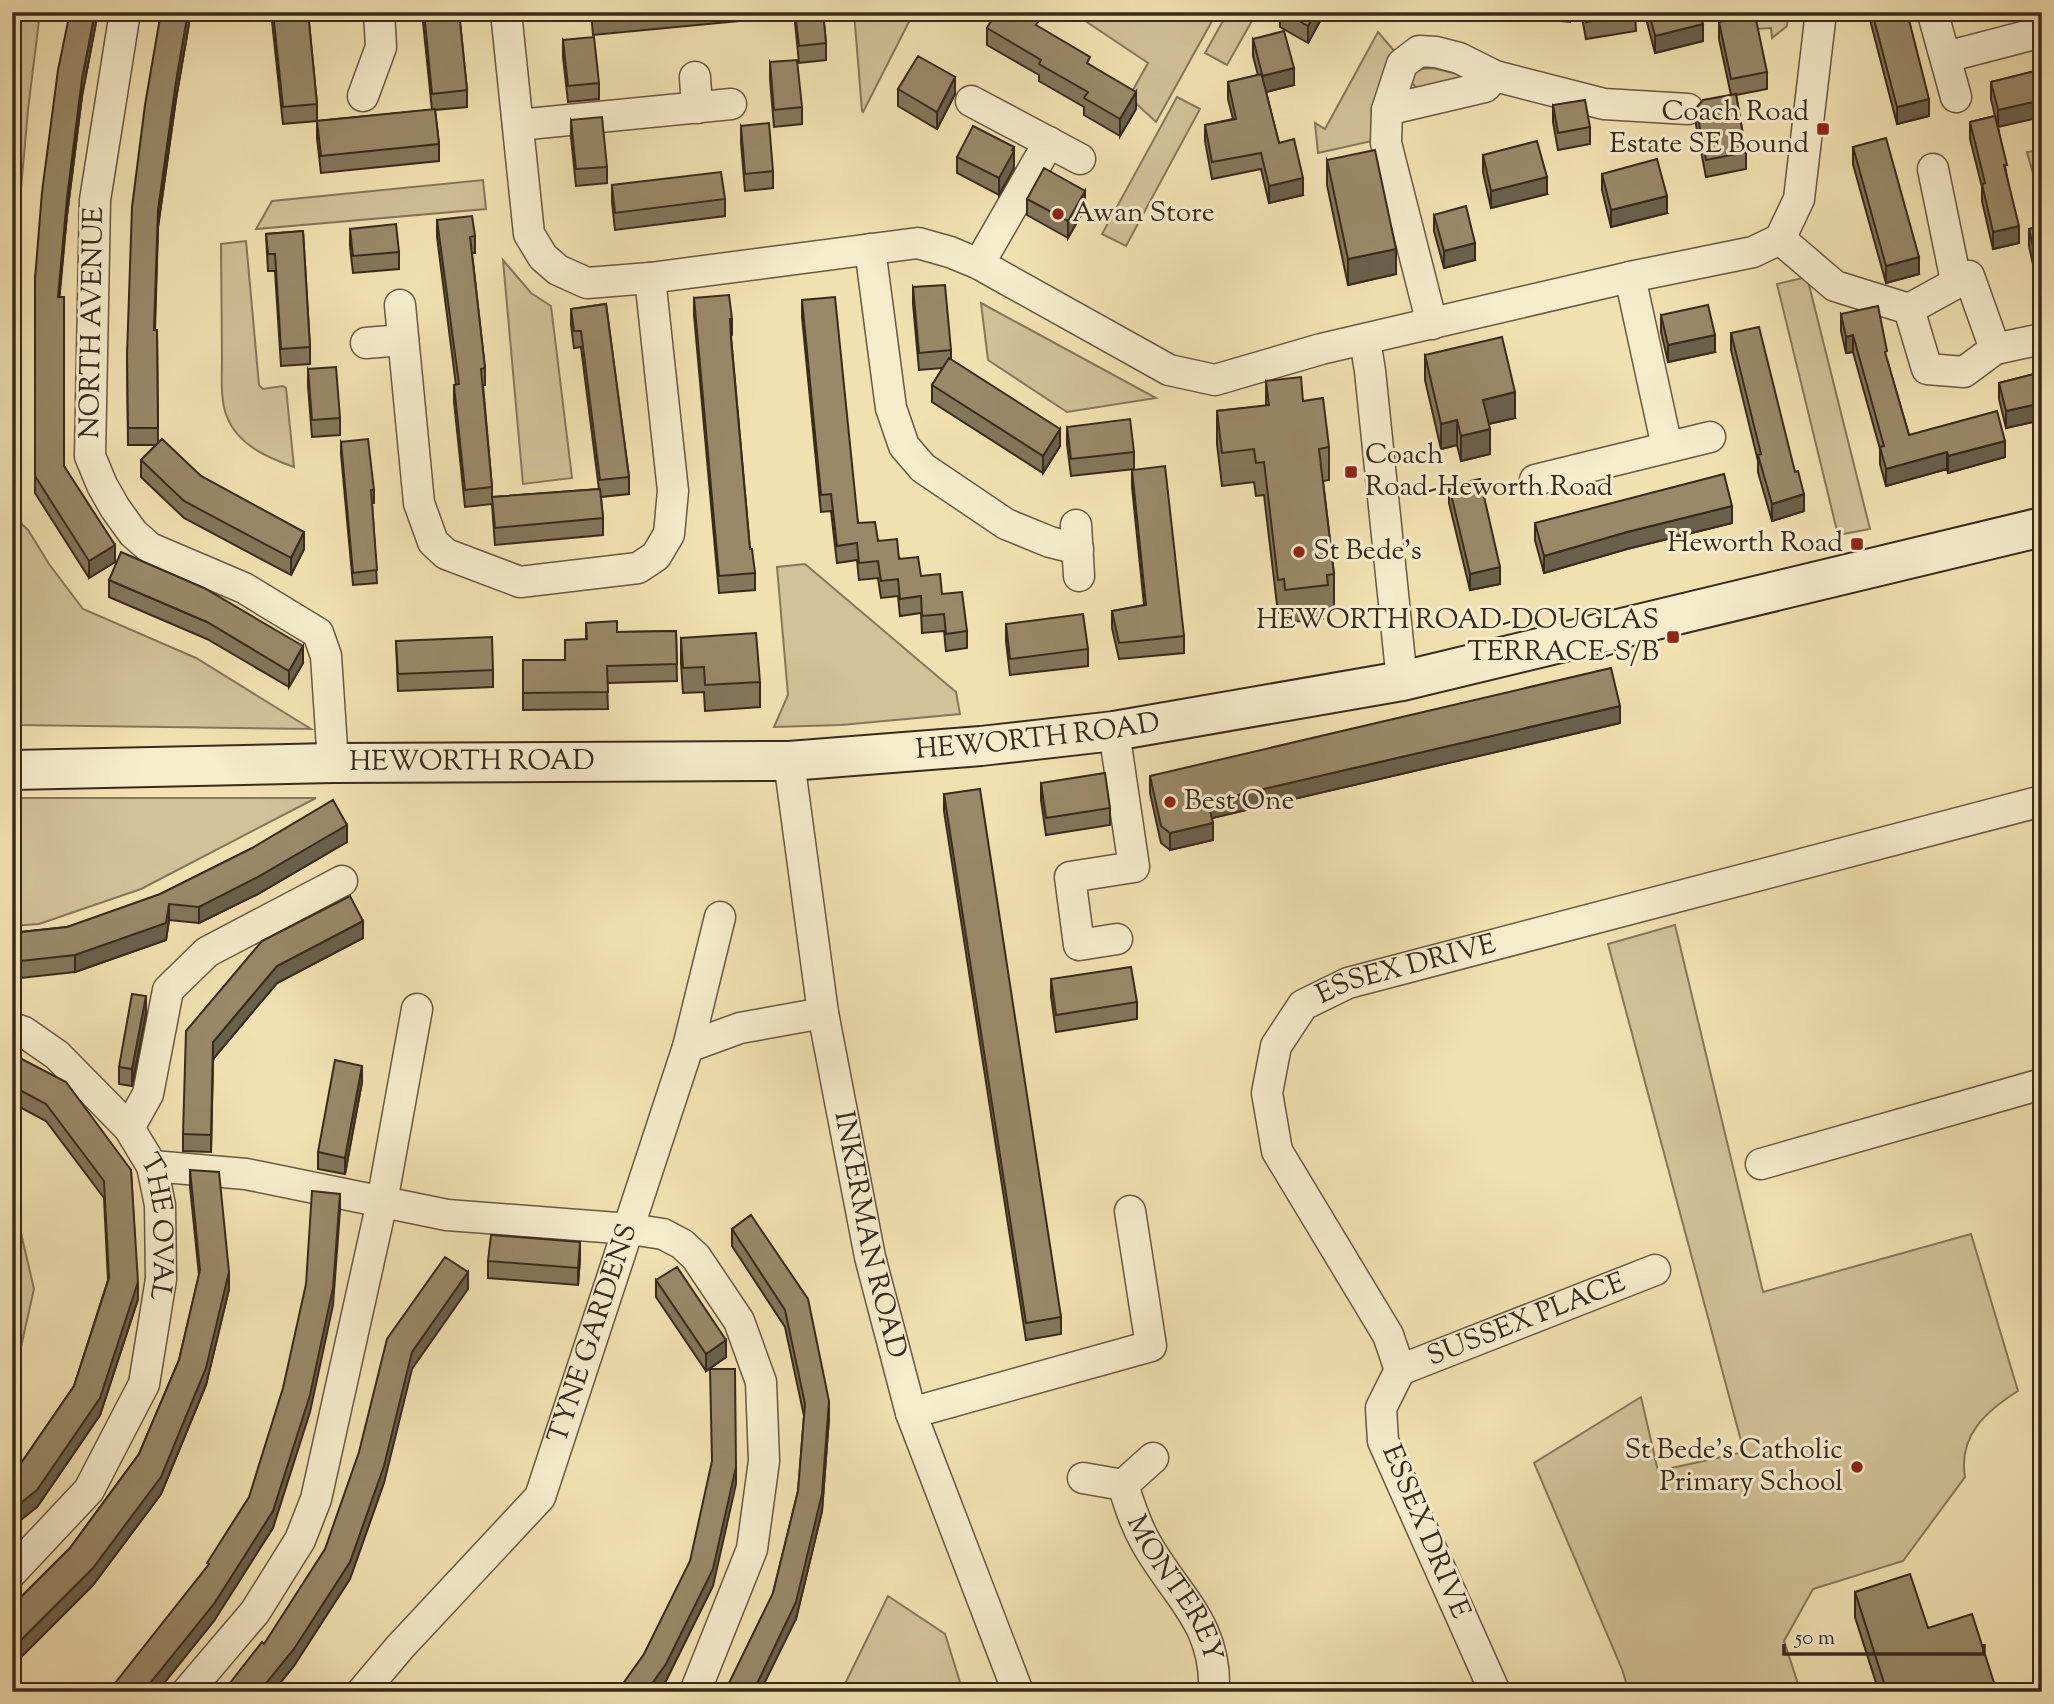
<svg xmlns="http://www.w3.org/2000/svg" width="2054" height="1704" viewBox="0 0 2054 1704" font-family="'Sorts Mill Goudy',serif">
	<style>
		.green { fill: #d2c298; stroke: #86765a; stroke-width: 2 }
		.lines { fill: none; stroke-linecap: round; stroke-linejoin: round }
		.street-casing { stroke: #675841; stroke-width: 33 }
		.secondary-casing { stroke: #392a1c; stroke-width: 42 }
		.street { stroke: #f6eccc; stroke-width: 30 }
		.secondary { stroke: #f6eccc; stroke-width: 38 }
		.wall { fill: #84765a; stroke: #392a1c; stroke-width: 2 }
		.shaded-wall { fill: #6b604a; stroke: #392a1c; stroke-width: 2 }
		.building { fill: #998969; stroke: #392a1c; stroke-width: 2 }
		.poi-dot { fill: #8f2418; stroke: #f6eccc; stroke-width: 2.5 }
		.labels { text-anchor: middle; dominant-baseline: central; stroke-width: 6; stroke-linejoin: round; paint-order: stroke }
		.poi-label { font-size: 28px; fill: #392a1c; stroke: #f6eccc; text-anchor: end }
		.street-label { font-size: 28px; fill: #392a1c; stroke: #f6eccc }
	</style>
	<rect width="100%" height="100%" fill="#f1e1b1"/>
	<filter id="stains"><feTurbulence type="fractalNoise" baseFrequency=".00286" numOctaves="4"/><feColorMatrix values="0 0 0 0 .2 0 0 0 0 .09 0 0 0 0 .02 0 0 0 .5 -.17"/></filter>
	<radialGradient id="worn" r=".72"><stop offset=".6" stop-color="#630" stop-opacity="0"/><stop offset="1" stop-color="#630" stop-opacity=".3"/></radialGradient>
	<path class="green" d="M12 12H40L28 110 12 290Z
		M854 12H914L863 112 862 111Z
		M1072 12H1198L1212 21 1156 122 1129 97 1148 63Z
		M1228 12H1257L1227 65 1205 53Z
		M1724 12H1788L1787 26 1772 38 1771 28 1722 31Z
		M1378 32 1396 53 1372 141 1318 153 1315 123 1325 129Z
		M1433 68 1461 75 1460 80 1418 90 1412 83V75L1422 69Z
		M1177 97 1200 109 1126 246 1102 234Z
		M2042 150V205L2027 152Z
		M483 180 486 209 256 229 272 201Z
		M246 241 259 385 263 389 283 386 286 388 294 467C268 458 238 445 227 417 220 400 222 376 222 358 222 320 221 282 221 244Z
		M503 260 531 293 551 306 572 478 523 484Z
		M1807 277 1870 529 1838 535 1777 284Z
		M981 303 1156 398 1067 412 988 360Z
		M12 515 28 530 49 564 83 609 196 658 311 729 17 725 12 722Z
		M805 564 956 692 960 714 841 725 774 727 788 695 777 567Z
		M12 798H316L141 889 39 924 12 926Z
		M1675 925 1763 1292 1971 1234 2018 1391C1986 1411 1958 1436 1965 1477L1903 1561 1813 1589 1784 1641 1798 1684 1775 1692H1629L1622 1669 1534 1463 1641 1397 1658 1471 1744 1452 1608 944Z
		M12 1209 17 1216 34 1289 20 1351 12 1364Z
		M888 1596 945 1634 963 1692H841Z"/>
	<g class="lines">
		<defs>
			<g id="street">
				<path d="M125 12 95 200 90 456 102 485 115 508 133 533 150 548 244 588 318 633 326 656 333 763"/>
				<path d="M506 12 529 234 543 257 558 270 587 283 650 278 918 243 950 252 979 264 1169 370 1215 380 1321 349 1630 277 1753 252 1780 239 1799 199 1821 12"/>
				<path d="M1933 14 1956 97"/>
				<path d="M1946 57 2042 32"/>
				<path d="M695 77 697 108"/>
				<path d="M363 96 381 47 379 12"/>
				<path d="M971 101 1080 159"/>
				<path d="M1387 110 1485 87 1495 76"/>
				<path d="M518 125 731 104"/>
				<path d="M1933 169 1956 281"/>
				<path d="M1780 239 1835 286 1909 309 1927 369 1964 372 1995 349 1969 276 1909 309"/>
				<path d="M870 249 891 408 904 446 923 468 1006 524 1050 542 1078 549"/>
				<path d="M979 264 1049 142"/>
				<path d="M1630 277 1667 447"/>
				<path d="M400 305 419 503 433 542 446 554 520 582 638 568 656 556 669 534 673 491 650 278"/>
				<path d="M1432 324 1386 143 1387 110 1402 64 1419 51 1436 52 1459 58 1495 76 1604 104 1688 109"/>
				<path d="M1365 340 1370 371 1402 681"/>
				<path d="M366 343 403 340"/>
				<path d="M1995 349 2042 339"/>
				<path d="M1535 480 1710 437"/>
				<path d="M1076 525 1079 576"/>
				<path d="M1114 731 1134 867 1070 877 1079 945 1117 939"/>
				<path id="s1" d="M789 761 823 1013 870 1257 911 1413 1018 1692"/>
				<path id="s2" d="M12 1028 24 1032 57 1055 129 1128 152 1166 160 1205 161 1279 144 1384 89 1490 12 1572"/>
				<path d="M688 1047 740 1028 823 1013"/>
				<path d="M129 1128 148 1094 168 990 207 952 342 881"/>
				<path d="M1761 1164 2042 1084"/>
				<path d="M152 1166 246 1174 447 1215 630 1229 663 1234 682 1244 696 1257 739 1321 761 1382 764 1461 752 1549 695 1692"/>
				<path id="s3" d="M1400 1370 1655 1270"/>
				<path d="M911 1413 1151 1346 1130 1211"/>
				<path d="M1083 1478 1123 1485 1153 1458"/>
				<path id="s4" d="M1123 1485C1129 1504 1135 1523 1145 1541 1175 1596 1217 1622 1214 1692"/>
				<path d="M187 1692 255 1612 300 1540 316 1499 382 1202 417 1009"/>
				<path id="s5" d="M362 1692 400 1647 540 1497 688 1047 720 917"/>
				<path id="s6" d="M1495 1692 1383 1441 1381 1408 1400 1370 1388 1335 1277 1151 1267 1093 1276 1046 1303 1005 1348 983 2042 801"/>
			</g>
			<g id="secondary">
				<path id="s7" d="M12 770 333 763 789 761 981 746 1114 731 1402 681 2042 527"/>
			</g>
		</defs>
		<use href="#street" class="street-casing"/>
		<use href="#secondary" class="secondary-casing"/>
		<use href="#street" class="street"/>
		<use href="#secondary" class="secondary"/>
	</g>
	<path class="wall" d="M70 12H98L82 96 67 215 59 297 64 466 115 562 89 578 35 493V279Z
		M161 12H191L176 99 158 227 155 330H157L158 443 201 476 304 549 291 575 184 518 141 477V460L156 445H128L127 355Z
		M271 12H308L317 104V121L283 124Z
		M422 12H459L467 90V107L435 110 439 144V161L321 173 317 138V121L432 110Z
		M591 12H760V19L593 35Z
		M794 12H823L826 43V60L799 63Z
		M1280 12H1325L1308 43 1280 27Z
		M1520 12H1571L1570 22 1520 17Z
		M1581 12H1635L1636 31 1586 39Z
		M1647 12H1700L1703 41 1655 53 1647 22Z
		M1868 12H1907L1929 116 1897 124Z
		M1719 22 1767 72V89L1736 95 1746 152V169L1706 177 1696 125V108L1731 95 1719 39Z
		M1038 27 1090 65 1136 109 1120 136 1084 115V107L1039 81V75L987 45V28Z
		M1253 39 1294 85 1266 92 1279 143 1303 195 1269 203 1261 169 1212 179 1205 141V125L1233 119 1228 99V82L1258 75 1253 56Z
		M563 40 599 83V99L568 102 563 57Z
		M770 62 802 107V124L774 127 770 79Z
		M2035 71 1998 127 2019 243 1993 249 1982 201V187L1970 139V122L1995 116 1991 99V82Z
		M898 89 955 94 937 129 898 106Z
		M1553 105 1590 127V144L1558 150 1553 122Z
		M571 120 607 167V183L576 186 571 137Z
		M741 126 773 171V188L745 191 741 143Z
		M1014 147V168L999 195 957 173V157Z
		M1853 147 1919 274 1886 283 1853 164Z
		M1483 155 1547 194 1491 208 1483 172Z
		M1327 160 1396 274 1348 285 1327 185Z
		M1602 174 1667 213 1611 227 1602 190Z
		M612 185 725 199V216L615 230 612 202Z
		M1027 199 1085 208 1068 238 1027 215Z
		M1434 215 1475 260 1444 268 1434 231Z
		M437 220 475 236V253H472L485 368V385H483L492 487V497L599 489 581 347 574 348 571 325V309L606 304 629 477V494L601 497 603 518V535L495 545 492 504 465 507 454 402V385H456L437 237Z
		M2042 226 2036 278 2029 246V229Z
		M350 229 399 252V269L353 273 350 246Z
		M303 231 310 347V364L281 366 275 271H268L266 234Z
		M913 287 951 350V360L1060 446 1043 473 932 402V385L943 368 919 370 913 304Z
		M694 298 732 319V335L731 336 750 549 755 573V590L719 593 694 315Z
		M802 300 858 523 942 594 967 631V648L946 651 944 631 922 633 921 613 900 616 898 596 881 598 878 578 859 580 857 560 837 563 831 511 821 512 802 317Z
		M1841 314 1887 360 1909 435 2005 457 1948 473 1947 469 1886 486 1880 464V449L1853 352 1846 353 1841 331Z
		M1661 315 1715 352 1668 362 1661 332Z
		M1731 333 1795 472 1804 511 1772 521 1758 472V461L1731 350Z
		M1425 355 1515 418 1489 424 1490 454 1461 461 1457 445 1441 449 1425 380Z
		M308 369 340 418V435L312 437 308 386Z
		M2042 372V420L2006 428 1999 399V383Z
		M1266 381 1303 401 1329 447V480L1323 481 1334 574V607L1328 608V618L1285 623 1284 612 1278 613 1264 495 1256 496 1254 482 1222 486 1217 444V411L1266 406Z
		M1067 427 1134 452V469L1071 476 1067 444Z
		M341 442 374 490V503H372L377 583 353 585 341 454Z
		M1132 470 1184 636V653L1119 659 1112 628V611L1144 605 1132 487Z
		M1449 486 1500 584 1470 590 1449 503Z
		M1535 523H1732L1627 549 1544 573 1535 540Z
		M109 580 303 663 289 687 207 639 109 597Z
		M586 623 617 632 676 631 677 681 607 683 608 709 523 710V660H565L586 639Z
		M1006 624 1088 649V666L1010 675 1006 641Z
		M681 638 760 682V707L705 711 704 692 683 693 681 663Z
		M396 641 493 670V687L398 691Z
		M1620 723 1212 818 1213 840 1170 850 1161 843 1150 793V776Z
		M1041 783 1110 808V825L1046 835 1041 800Z
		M944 794 1061 1317V1334L1026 1340 944 811Z
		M347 842 256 895 199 923 169 920 166 940 75 972 12 979V933L67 927Z
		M363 938 277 983 213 1059 211 1152 183 1151V1134L262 941Z
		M1051 979 1137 1002V1019L1056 1032 1051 996Z
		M146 1013 132 1086 119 1084V1067Z
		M12 1054 131 1170 138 1299 100 1415 37 1507 17 1469 74 1386 108 1280 104 1198 46 1121 12 1103Z
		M362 1082 345 1174 318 1169V1152Z
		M190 1170 229 1289 206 1385 161 1494 93 1585 12 1666V1606L70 1548 139 1454 179 1360 199 1275 190 1187Z
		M751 1215 829 1418 822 1511 796 1619 773 1593 798 1491 804 1416 785 1327 732 1246V1229Z
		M580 1259 578 1285 488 1278V1261Z
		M656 1280 726 1357 706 1371 656 1297Z
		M1855 1592 1928 1628 1997 1692H1879L1855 1617Z"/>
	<path class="shaded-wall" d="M95 12H98L82 96 67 215 58 314V297L67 198 82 79Z
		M188 12H191L176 99 158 227 154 347 158 210 176 82Z
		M1316 12H1325L1308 43V26Z
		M1703 24V41L1655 53V36Z
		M1294 68V85L1262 93V76Z
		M955 77V94L937 129V112Z
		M1136 92V109L1120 136V119Z
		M1929 99V116L1897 124V107Z
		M2042 100V117L1998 127V110Z
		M1014 147V168L999 195V178Z
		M1547 177V194L1491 208V191Z
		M1303 178V195L1269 203V186Z
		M1085 191V208L1068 238V221Z
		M1667 196V213L1611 227V210Z
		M2019 226V243L1993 249V232Z
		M1475 243V260L1444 268V251Z
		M1396 249V274L1348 285V259Z
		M1919 257V274L1886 283V266Z
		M2042 260V277L2036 278V261Z
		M1715 335V352L1668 362V345Z
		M1853 335V352L1846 353V337Z
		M1515 392V418L1483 425V400Z
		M2042 403V420L2006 428V411Z
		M1457 420V445L1441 449V424Z
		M1060 429V446L1043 473V456Z
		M1490 429V454L1461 461V436Z
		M2005 441V457L1948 473V456Z
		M1947 452V469L1886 486V469Z
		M1804 494V511L1772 521V504Z
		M1732 506V523L1627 549 1544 573V556L1627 532Z
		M304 532V549L291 575V558Z
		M115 545V562L89 578V561Z
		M1500 567V584L1470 590V574Z
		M303 646V663L289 687V671Z
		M1620 706V723L1208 819V802Z
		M1213 823V840L1170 850V833Z
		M347 825V842L256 895 199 923V907Z
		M169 904V920L166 940 75 972V955Z
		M363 921V938L277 983 213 1059 211 1152 213 1042 277 966Z
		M146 996V1013L132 1086V1069Z
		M362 1066V1082L345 1174V1158Z
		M340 1194V1211L333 1305 310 1412 273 1528 214 1621 157 1692H143L273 1511Z
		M580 1242V1259L578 1285V1268Z
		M229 1272V1289L206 1385 161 1494 93 1585 12 1666V1649L93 1568Z
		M468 1272V1289L412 1369 384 1483 350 1579 294 1666 273 1692H259L350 1562 412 1352Z
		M138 1282V1299L100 1415 37 1507 12 1527V1510Z
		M726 1340V1357L706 1371V1354Z
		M829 1401V1418L822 1511 796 1619 760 1692H753Z
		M736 1467V1484L713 1586 666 1681 659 1692H646Z"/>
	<path class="building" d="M70 12H95L82 79 67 198 58 297H64V466L115 545 89 561 35 476V279L42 192 58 70Z
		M161 12H188L176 82 158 210 154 330H157L158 428H128L127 355 132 207 145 105Z
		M273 12H308L317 104 283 107Z
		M424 12H459L467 90 432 94Z
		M593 12H653L593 18Z
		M795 12H823L826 43 799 46Z
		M996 12H1022L1038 22 1036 25 1090 57 1087 63 1136 92 1120 119 1084 98 1088 92 1039 64 1041 60 987 28Z
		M1283 12H1316L1308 26Z
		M1584 12H1635L1636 14 1586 22Z
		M1649 12H1700L1703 24 1655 36Z
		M1872 12H1907L1929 99 1897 107Z
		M1755 15 1767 72 1731 79 1719 22Z
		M1284 31 1294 68 1262 76 1279 143 1294 139 1303 178 1269 186 1261 153 1212 162 1205 125 1236 119 1228 82 1262 74 1253 39Z
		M594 37 599 83 568 86 563 40Z
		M918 56 955 77 937 112 898 89Z
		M797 60 802 107 774 110 770 62Z
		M2035 71 2036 75 2042 74V100L1998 110 1991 82Z
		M1736 94 1746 152 1706 160 1696 108 1703 100Z
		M1585 100 1590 127 1558 133 1553 105Z
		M435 109 439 144 321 156 317 121Z
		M1995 116 2007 165H2004L2019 226 1993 232 1982 184 1985 183 1970 122Z
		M602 117 607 167 576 169 571 120Z
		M769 123 773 171 745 174 741 126Z
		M973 126 1014 147 1012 150 1014 151 999 178 957 157Z
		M1886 138 1919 257 1886 266 1853 147Z
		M1537 141 1547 177 1491 191 1483 155Z
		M1375 150 1396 249 1348 259 1327 160Z
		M1657 159 1667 196 1611 210 1602 174Z
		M1044 168 1085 191 1068 221 1027 199Z
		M721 172 725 199 615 213 612 185Z
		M1466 206 1475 243 1444 251 1434 215Z
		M472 216 475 236 470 237 485 368 481 369 492 487 465 490 454 385 459 384 437 220Z
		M396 224 399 252 353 256 350 229Z
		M2042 226V260L2036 261 2029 229Z
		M303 231 310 347 281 349 275 254H268L266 234Z
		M945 285 951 350 919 353 913 287Z
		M729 295 732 319H730L731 339 750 549H752L755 573 719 576 694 298Z
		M835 297 858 523 875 522 878 541 897 539 899 559 918 557 921 576 940 574 942 594 962 592 967 631 946 634 944 614 922 616 921 596 900 599 898 579 881 581 878 561 859 563 857 543 837 546 831 494 821 495 802 300Z
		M606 304 629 477 600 480 581 331H574L571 309Z
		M1708 305 1715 335 1668 345 1661 315Z
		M1878 306 1887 351 1885 352 1909 435 1997 411 2005 441 1948 456 1947 452 1886 469 1880 447 1884 446 1853 335 1846 337 1841 314Z
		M1759 327 1795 472 1798 471 1804 494 1772 504 1758 455 1761 454 1731 333Z
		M1502 337 1515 392 1483 400 1490 429 1461 436 1457 420 1441 424 1425 355Z
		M949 358 1060 429 1043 456 932 385Z
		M336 367 340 418 312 420 308 369Z
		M2042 372V403L2006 411 1999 383Z
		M1301 377 1303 401 1323 398 1329 447 1319 449 1334 574 1327 575 1328 585 1285 590 1284 579 1278 580 1264 462 1256 463 1254 449 1222 453 1217 411 1269 405 1266 381Z
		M1130 419 1134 452 1071 459 1067 427Z
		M162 439 201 476 304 532 291 558 184 501 141 460Z
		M368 439 374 490H371L377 570 353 573 341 442Z
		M1165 466 1184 636 1119 643 1112 611 1146 605 1132 470Z
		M1724 474 1732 506 1627 532 1544 556 1535 523Z
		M1480 479 1500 567 1470 574 1449 486Z
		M600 489 603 518 495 528 492 497Z
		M121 552 204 588 303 646 289 671 207 622 109 580Z
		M1083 614 1088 649 1010 659 1006 624Z
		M617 621V632L676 631 677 664 607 666 608 692 523 693V660H565V640L587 639 586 623Z
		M756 633 760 682 705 685 704 667 683 668 681 638Z
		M492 637 493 670 398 674 396 641Z
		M1611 668 1620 706 1208 802 1213 823 1170 833 1161 826 1150 776Z
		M1105 773 1110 808 1046 818 1041 783Z
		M980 789 1061 1317 1026 1323 944 794Z
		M333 800 347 825 256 878 199 907 169 904 166 923 75 955 12 962V933L67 927 160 894 252 848Z
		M350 896 363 921 277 966 213 1042 211 1135 183 1134 186 1031 262 941Z
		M1131 967 1137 1002 1056 1015 1051 979Z
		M132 994 146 996 132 1069 119 1067Z
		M12 1054 66 1082 131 1170 138 1282 100 1398 37 1490 12 1510V1473L17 1469 74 1386 109 1278 104 1181 46 1104 12 1086Z
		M335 1060 362 1066 345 1158 318 1152Z
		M190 1170 219 1172 229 1272 206 1368 161 1477 93 1568 12 1649V1606L70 1548 139 1454 179 1360 200 1270Z
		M312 1191 340 1194 333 1288 310 1395 273 1511 214 1604 143 1692H108L209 1564 207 1563 249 1497 283 1388 306 1284Z
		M751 1215 808 1299 829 1401 822 1494 796 1602 753 1692H726L728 1685 773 1593 798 1491 805 1404 785 1310 732 1229Z
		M491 1235 580 1242 578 1268 488 1261Z
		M445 1257 468 1272 412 1352 384 1466 350 1562 294 1649 259 1692H223L262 1642 264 1644 325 1549 359 1452 387 1339Z
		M677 1267 726 1340 706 1354 656 1280Z
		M710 1369H735L736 1467 713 1569 666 1664 646 1692H617L644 1654 690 1561 712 1461Z
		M1910 1574 1928 1628 1972 1614 1997 1692H1887L1855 1592Z"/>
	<g class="poi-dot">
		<rect x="1816" y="122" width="14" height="14" rx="3.5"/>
		<circle cx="1058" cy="214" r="7"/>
		<rect x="1344" y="465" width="14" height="14" rx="3.5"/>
		<rect x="1850" y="537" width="14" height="14" rx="3.5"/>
		<circle cx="1299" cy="552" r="7"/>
		<rect x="1666" y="630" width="14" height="14" rx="3.5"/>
		<circle cx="1170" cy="802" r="7"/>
		<circle cx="1857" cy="1467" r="7"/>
	</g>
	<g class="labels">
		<g class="poi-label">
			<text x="1809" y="113">Coach Road<tspan x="1809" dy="32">Estate SE Bound</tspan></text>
			<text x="1072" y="214" text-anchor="start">Awan Store</text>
			<text x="1365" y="456" text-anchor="start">Coach<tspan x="1365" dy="32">Road-Heworth Road</tspan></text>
			<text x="1843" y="544">Heworth Road</text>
			<text x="1313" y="552" text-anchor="start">St Bede's</text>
			<text x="1659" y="621">HEWORTH ROAD-DOUGLAS<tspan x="1659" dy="32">TERRACE-S/B</tspan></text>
			<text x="1184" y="802" text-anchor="start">Best One</text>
			<text x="1843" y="1451">St Bede's Catholic<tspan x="1843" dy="32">Primary School</tspan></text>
		</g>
		<g class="street-label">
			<text transform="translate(93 323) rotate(-89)">NORTH AVENUE</text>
			<text stroke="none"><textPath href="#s7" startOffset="1027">HEWORTH ROAD</textPath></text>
			<text stroke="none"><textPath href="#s7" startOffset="460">HEWORTH ROAD</textPath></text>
			<text stroke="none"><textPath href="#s6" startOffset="868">ESSEX DRIVE</textPath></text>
			<text stroke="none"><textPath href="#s2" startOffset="262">THE OVAL</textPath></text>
			<text stroke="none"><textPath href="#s1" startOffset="481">INKERMAN ROAD</textPath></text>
			<text stroke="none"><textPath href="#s3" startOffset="136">SUSSEX PLACE</textPath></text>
			<text stroke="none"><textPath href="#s5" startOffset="436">TYNE GARDENS</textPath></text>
			<text transform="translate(1425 1532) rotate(67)">ESSEX DRIVE</text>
			<text stroke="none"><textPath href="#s4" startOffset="116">MONTEREY</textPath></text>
		</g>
	</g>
	<rect width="2054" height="1704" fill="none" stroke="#f1e1b1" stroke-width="42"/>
	<rect x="14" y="14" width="2026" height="1676" fill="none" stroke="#392a1c" stroke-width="3.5"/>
	<rect x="21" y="21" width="2012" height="1662" fill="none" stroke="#392a1c" stroke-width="2"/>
	<path d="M1784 1644v10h200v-10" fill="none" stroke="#392a1c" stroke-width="3.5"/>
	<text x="1795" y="1644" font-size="21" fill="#392a1c" stroke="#f6eccc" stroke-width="5" paint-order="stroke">50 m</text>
	<rect width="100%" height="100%" filter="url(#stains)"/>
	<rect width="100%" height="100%" fill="url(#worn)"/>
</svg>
